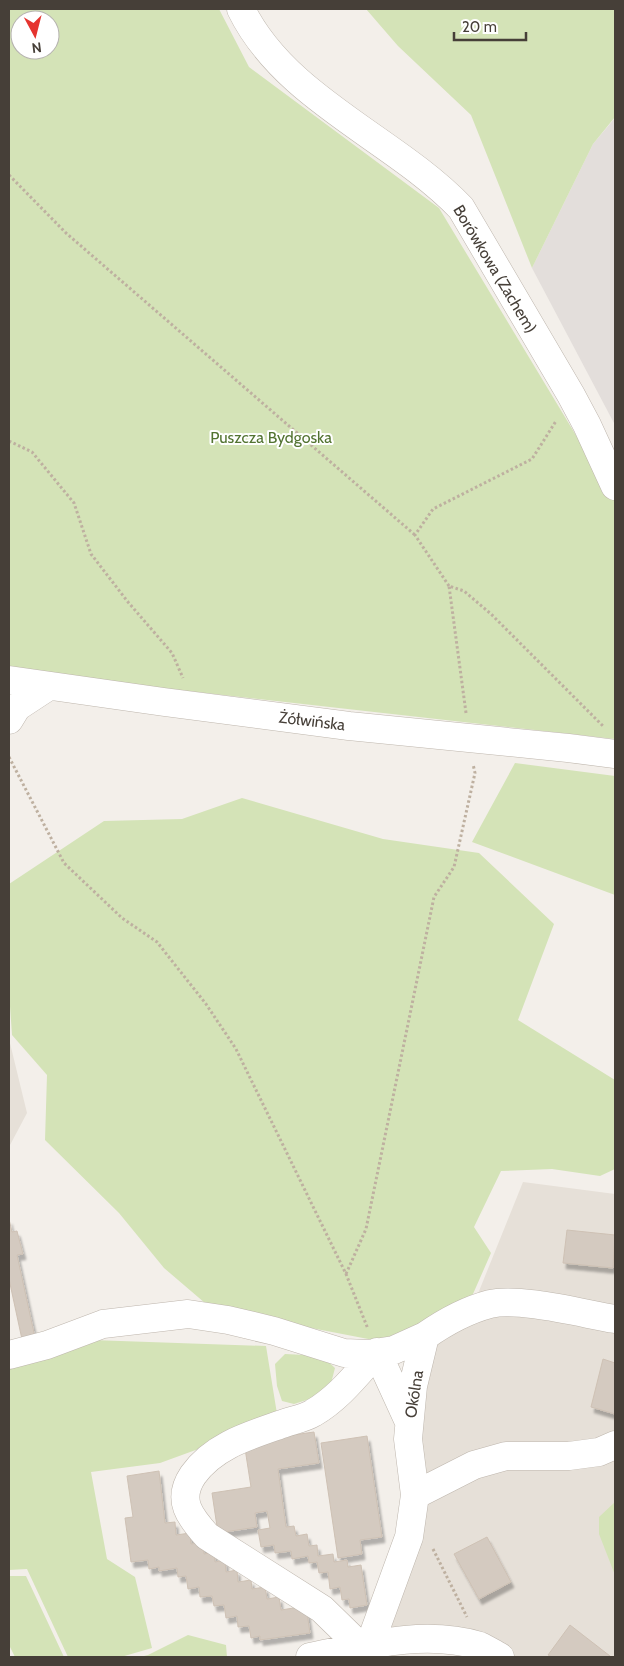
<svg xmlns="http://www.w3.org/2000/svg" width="624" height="1666" viewBox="0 0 624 1666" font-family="Cabin,sans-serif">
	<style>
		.residential { fill: #e6e0d8 }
		.industrial { fill: #e3dedb }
		.green { fill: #d4e3b7; fill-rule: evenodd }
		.building { fill: #d4cac0; stroke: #cec1b4; filter: url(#shadow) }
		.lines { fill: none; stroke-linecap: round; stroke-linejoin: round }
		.minor-casing { stroke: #beb6ad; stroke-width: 29 }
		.path { stroke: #beb0a0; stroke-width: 3; stroke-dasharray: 2.5 2.5; stroke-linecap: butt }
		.minor { stroke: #fff; stroke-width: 28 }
		.labels { text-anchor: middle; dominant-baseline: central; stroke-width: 4; stroke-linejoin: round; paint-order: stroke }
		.street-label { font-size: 16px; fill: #463f38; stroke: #fff }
		.park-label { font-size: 16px; fill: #527331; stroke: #fff }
	</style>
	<defs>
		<filter id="shadow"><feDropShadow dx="3" dy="5.5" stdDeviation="1" flood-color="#0004"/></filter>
	</defs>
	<rect width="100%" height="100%" fill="#f3efea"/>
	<path class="residential" d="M9 1039 27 1113 9 1147Z
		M523 1182 615 1194V1657H500L370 1644 409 1536 425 1336 471 1311Z"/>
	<path class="industrial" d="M615 118V425L532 268 593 144Z"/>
	<path class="green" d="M9 9H219L249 67 439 208 615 500V739L117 683 9 666ZM20 20H50V50H20Z
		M366 9H615V117L593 144 532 268 471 115 398 46Z
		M515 763 615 776V895L472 842Z
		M242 798 383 839 479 853 554 924 518 1020 615 1080V1169L600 1176 552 1169 501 1171 474 1227 491 1253 473 1294 389 1343 212 1309 164 1268 119 1213 45 1140 47 1075 12 1035 9 992V884L104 821 182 819Z
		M92 1340 266 1346 278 1420 160 1463 91 1472 107 1559 135 1577 152 1648 121 1657H68L27 1569 9 1570V1367Z
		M285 1354 305 1355 324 1358 335 1368 330 1387 316 1397 294 1404 282 1401 277 1386 275 1364Z
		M615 1502V1575L599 1534V1517Z
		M9 1576H26L64 1657H15L9 1645Z
		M188 1635 226 1645 227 1657H140L148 1655Z"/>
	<path class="building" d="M9 1219 12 1232 17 1231 23 1254 17 1255 36 1342 23 1344 9 1279Z
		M567 1230 615 1235 613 1268 563 1263Z
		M603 1359 615 1363V1414L591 1407Z
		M314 1432 319 1463 278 1469 286 1527 294 1526 296 1536 307 1534 309 1546 317 1545 318 1556 333 1554 334 1562 347 1560 348 1567 361 1565 367 1605 350 1608 349 1599 342 1600 340 1587 330 1589 328 1572 319 1573 317 1562 309 1563 308 1556 292 1559 291 1551 275 1553 274 1545 261 1547 258 1530 270 1528 267 1511 255 1513 257 1527 218 1533 212 1493 251 1487 244 1442Z
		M367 1436 382 1537 360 1540 362 1554 338 1558 321 1443Z
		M159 1471 165 1523 175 1522 176 1535 190 1533 191 1544 203 1542 204 1554 214 1552 215 1562 225 1560 226 1572 237 1570 238 1582 251 1580 252 1589 265 1587 267 1599 279 1597 281 1610 306 1606 310 1633 260 1640V1636L251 1638 249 1626 238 1627 237 1616 226 1618 224 1605 214 1606 212 1596 200 1597 199 1587 188 1589 186 1576 178 1577 177 1568 159 1571V1567L149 1569 148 1560 131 1562 125 1518 133 1517 127 1476Z
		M487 1537 511 1582 479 1599 454 1554Z
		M570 1625 610 1656 609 1657H552L548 1655Z"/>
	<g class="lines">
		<defs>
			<path id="minor" d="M241 9C285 99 394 138 461 208L571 395 587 425 615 486
				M9 680 164 702 349 726 568 748 615 754
				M9 720 17 707 49 686
				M377 1352 409 1422
				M9 1355 47 1345 103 1324 188 1314 228 1320 274 1331 344 1353 368 1354 394 1350 425 1336
				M415 1495 474 1465 506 1456H569L599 1452 615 1445
				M370 1644 409 1537 415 1495 408 1439 413 1386 425 1336C445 1322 467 1310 490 1304 519 1297 584 1314 615 1319
				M361 1647 322 1609 207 1536C190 1517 176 1500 193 1475 214 1445 251 1435 285 1423 294 1420 305 1418 313 1413 339 1398 357 1374 377 1352
				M310 1657C364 1646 424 1629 480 1646 487 1649 494 1654 500 1657"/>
		</defs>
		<use href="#minor" class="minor-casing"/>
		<path class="path" d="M9 175 66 233 415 535
			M9 441 32 452 74 503 91 554 128 602 172 653 183 678
			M449 586 415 535 433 509 532 459 556 421
			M466 713 449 586 464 591 491 614 604 727
			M9 757 64 863 122 918 157 942 206 1004 236 1049 346 1274 368 1329
			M346 1274 366 1229 434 897 454 867 475 773 473 764
			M433 1549 467 1617"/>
		<use href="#minor" class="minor"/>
	</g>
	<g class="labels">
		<g class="street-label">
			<text transform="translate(495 269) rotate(59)">Borówkowa (Zachem)</text>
			<text transform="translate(312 721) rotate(7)">Żółwińska</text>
			<text transform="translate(414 1394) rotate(-81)">Okólna</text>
		</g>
		<g class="park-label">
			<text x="271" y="437">Puszcza Bydgoska</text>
		</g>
	</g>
	<rect width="624" height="1666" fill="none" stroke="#463f38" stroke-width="20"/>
	<g transform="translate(35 35) rotate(173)"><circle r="24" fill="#ffffff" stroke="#b5b2af"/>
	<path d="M0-4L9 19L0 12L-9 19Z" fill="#e5342f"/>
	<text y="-8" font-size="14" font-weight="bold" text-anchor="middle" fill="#463f38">N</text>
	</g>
	<path d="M454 32v8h72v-8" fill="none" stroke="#463f38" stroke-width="2.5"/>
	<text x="462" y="32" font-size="15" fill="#463f38" stroke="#ffffff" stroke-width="4" paint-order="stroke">20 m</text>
</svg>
